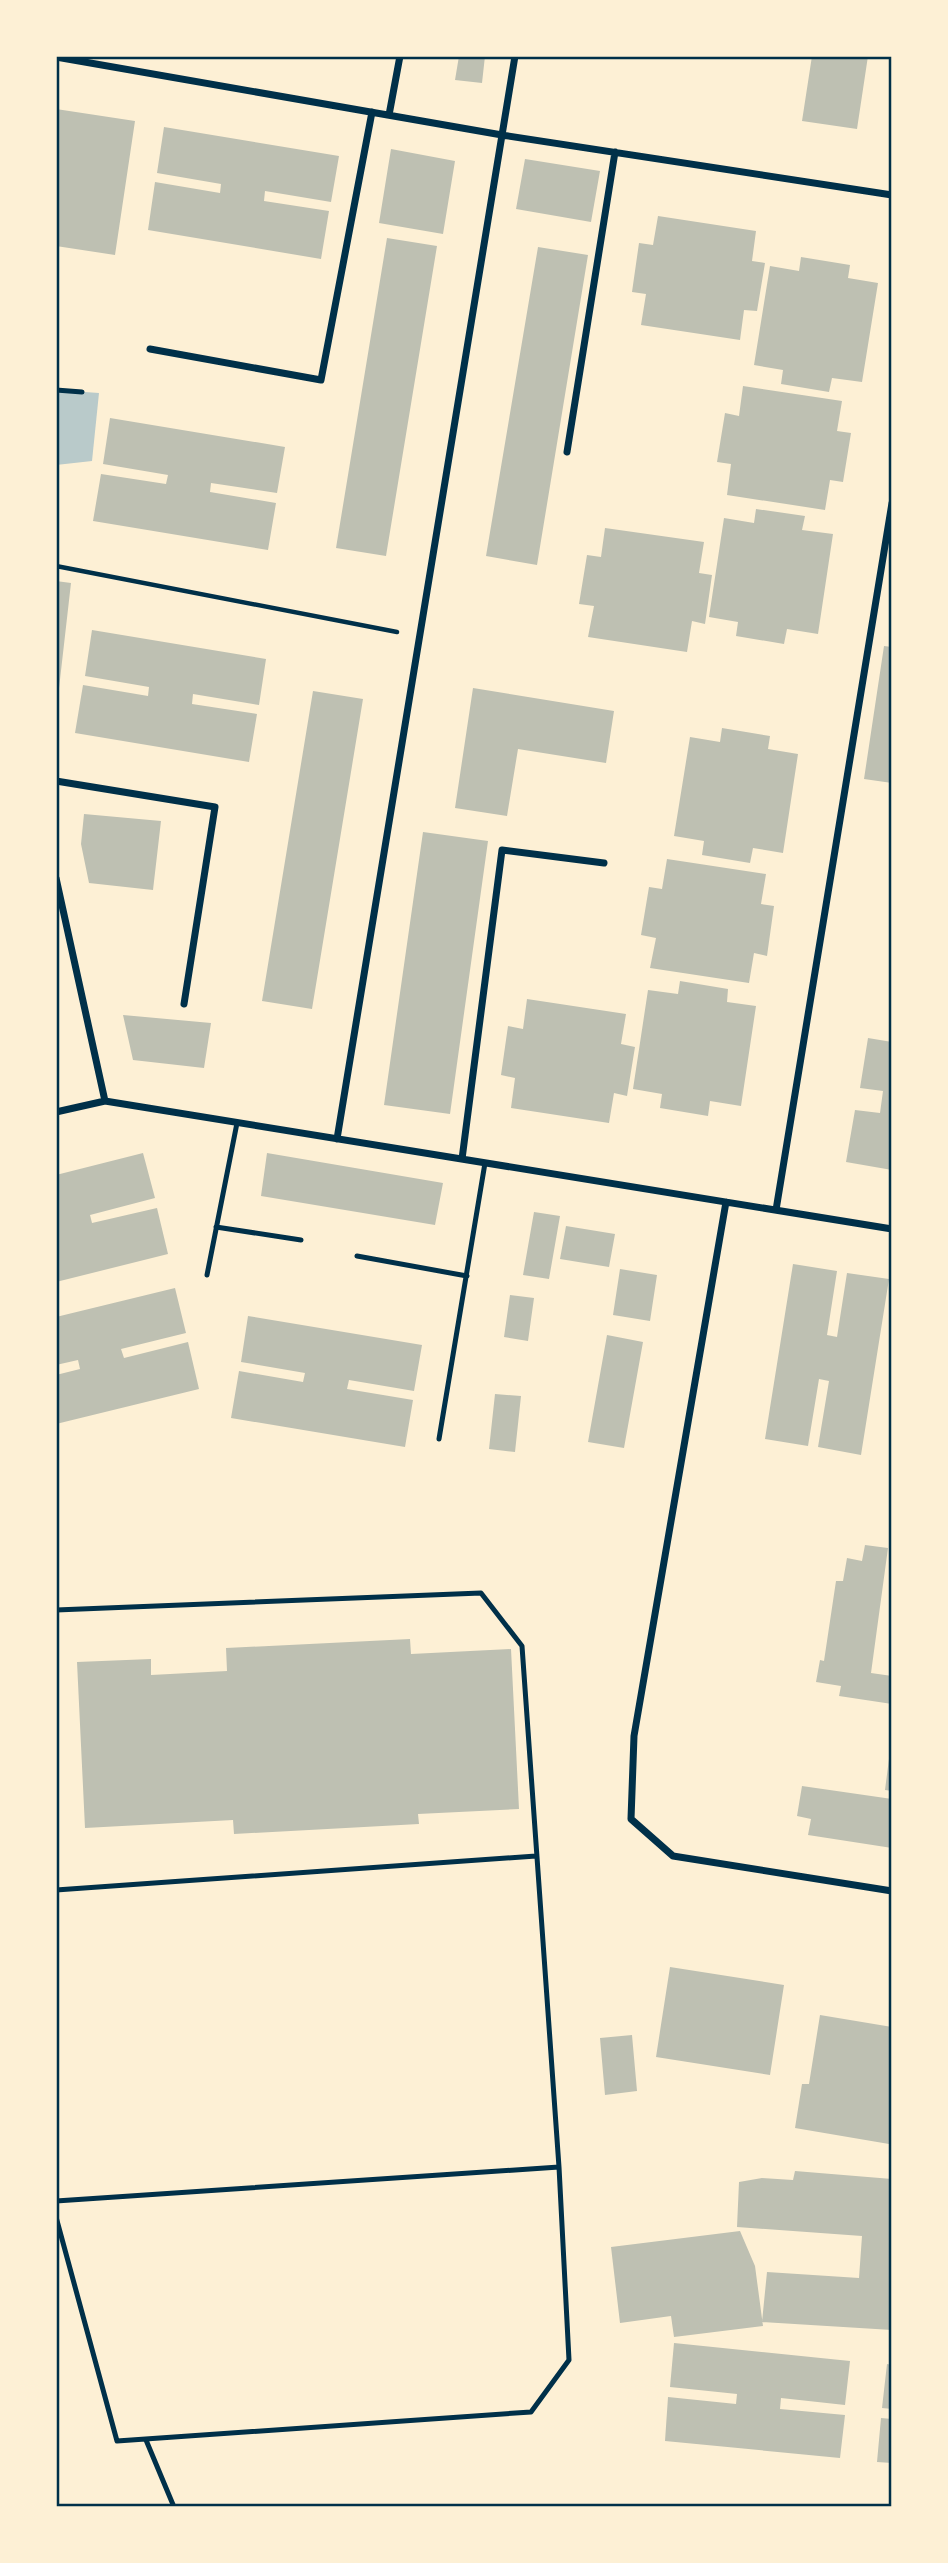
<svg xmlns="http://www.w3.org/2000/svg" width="948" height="2563" viewBox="0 0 948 2563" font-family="'IBM Plex Serif',serif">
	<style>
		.green { fill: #b9caca }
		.building { fill: #bec0b2 }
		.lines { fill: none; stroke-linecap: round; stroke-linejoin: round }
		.path { stroke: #003049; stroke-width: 4.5 }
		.service { stroke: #003049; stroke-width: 5 }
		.minor { stroke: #003049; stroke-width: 7 }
		.neatline { fill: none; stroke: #003049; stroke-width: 2.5 }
	</style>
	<rect width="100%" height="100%" fill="#fdf0d5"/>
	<path class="green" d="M56 390 99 393 92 461 56 465Z"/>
	<path class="building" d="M459 56H485L482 83 455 80Z
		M812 56H868L857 129 802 121Z
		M56 109 135 121 115 255 56 246Z
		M164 127 339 156 331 202 265 191 264 201 329 211 321 259 148 230 155 182 220 193 221 184 157 173Z
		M391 149 455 161 443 234 379 223Z
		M525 159 600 171 591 222 516 209Z
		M658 216 756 231 752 261 765 263 757 311 744 310 740 340 641 325 646 294 632 292 639 243 653 245Z
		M387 238 437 246 386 556 336 548Z
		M538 247 588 255 537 565 486 556Z
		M801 257 850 265 848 278 878 283 862 382 832 378 829 392 781 384 783 370 754 365 770 266 799 271Z
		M743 386 842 401 837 431 851 433 843 482 830 480 825 510 727 495 731 464 717 462 725 413 739 416Z
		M110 418 285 447 277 493 211 483 210 492 276 503 268 550 93 521 101 474 166 484 168 475 103 464Z
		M756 509 805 516 802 530 833 534 818 634 787 629 784 644 736 636 738 622 709 617 724 518 754 523Z
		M605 528 704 542 699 573 712 575 705 624 692 621 687 652 588 637 594 606 579 604 587 555 601 557Z
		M56 581 71 583 58 697H56Z
		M92 630 266 659 259 705 193 694 192 704 257 714 249 762 75 733 83 685 148 696 149 687 85 676Z
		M884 646 892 647V783L864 779Z
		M473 688 614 711 606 763 518 749 507 816 455 808Z
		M313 691 363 699 312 1009 262 1001Z
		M722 728 770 736 768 749 798 754 783 853 753 848 750 863 702 855 704 841 674 836 690 737 720 742Z
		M84 814 161 821 153 890 89 883 81 844Z
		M423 832 488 841 450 1114 384 1105Z
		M667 859 766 874 761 904 774 906 767 956 754 953 749 983 650 968 656 938 641 935 649 887 662 889Z
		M680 981 728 989 727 1002 756 1006 741 1106 710 1101 708 1116 660 1108 662 1094 633 1089 648 990 678 994Z
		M527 999 626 1014 621 1044 635 1047 627 1096 614 1093 609 1123 511 1108 515 1078 501 1075 508 1026 523 1029Z
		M123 1015 211 1023 204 1068 133 1060Z
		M868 1038 892 1042V1170L846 1162 855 1110 880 1113 883 1091 860 1088Z
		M143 1153 155 1198 90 1215 92 1223 157 1208 168 1254 56 1282V1175Z
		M267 1153 443 1183 435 1225 261 1196Z
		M534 1212 560 1216 549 1279 523 1275Z
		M566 1226 615 1234 609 1267 560 1259Z
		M793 1264 837 1271 827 1335 837 1337 847 1273 889 1279 861 1455 818 1447 829 1381 819 1379 808 1446 765 1439Z
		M620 1269 657 1275 650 1321 613 1315Z
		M175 1288 186 1333 121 1349 124 1358 188 1342 199 1389 56 1424V1375L80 1369 78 1360 56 1365V1317Z
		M510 1295 534 1298 528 1341 504 1337Z
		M248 1316 422 1345 414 1391 349 1380 347 1389 413 1400 405 1447 231 1418 239 1371 303 1382 305 1373 241 1362Z
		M607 1335 643 1342 624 1448 588 1442Z
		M495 1394 521 1396 515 1452 489 1449Z
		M865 1545 888 1548 871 1673 892 1676V1704L839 1696 841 1686 816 1682 820 1660 824 1661 836 1581H843L847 1558 862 1561Z
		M410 1639 411 1654 511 1649 519 1809 418 1814 419 1824 234 1834 233 1820 85 1828 77 1662 151 1659V1675L227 1671 226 1648Z
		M890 1751H892V1791L885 1790Z
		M802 1786 892 1799V1848L808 1835 811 1819 797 1816Z
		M670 1967 784 1985 770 2075 656 2057Z
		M820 2015 892 2027V2125L889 2144 795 2128 802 2084H809Z
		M632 2035 637 2091 605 2095 600 2038Z
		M795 2171 892 2179V2330L762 2322 767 2272 859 2278 862 2236 737 2227 739 2182 762 2178 793 2180Z
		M740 2231 755 2266 763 2326 674 2337 671 2316 620 2323 611 2247Z
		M674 2343 850 2361 845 2405 781 2398 780 2409 845 2415 840 2458 665 2441 668 2397 736 2404 737 2394 670 2387Z
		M887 2364 892 2365V2409L882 2408Z
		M881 2418 892 2419V2463L877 2462Z"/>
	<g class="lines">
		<path class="path" d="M56 566 397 632"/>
		<path class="service" d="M56 390 82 392
			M216 1227 301 1240
			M357 1256 467 1276
			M207 1275 237 1123
			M439 1439 485 1163
			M56 1610 481 1593 522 1646 559 2167 569 2360 531 2412 117 2441 56 2217
			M56 1890 536 1856
			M56 2201 559 2167
			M146 2440 174 2507"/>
		<path class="minor" d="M56 57 502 135 892 195
			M389 115 400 56
			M150 349 321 380 372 112
			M567 452 615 152
			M56 781 215 807 184 1004
			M56 878 105 1101
			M56 1112 105 1101 892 1229
			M337 1139 515 56
			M462 1159 502 850 604 863
			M726 1202 634 1736 631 1819 673 1856 892 1891
			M776 1210 892 503"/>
	</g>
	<rect width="948" height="2563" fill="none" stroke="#fdf0d5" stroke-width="116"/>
	<rect x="58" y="58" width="832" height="2447" class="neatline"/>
</svg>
